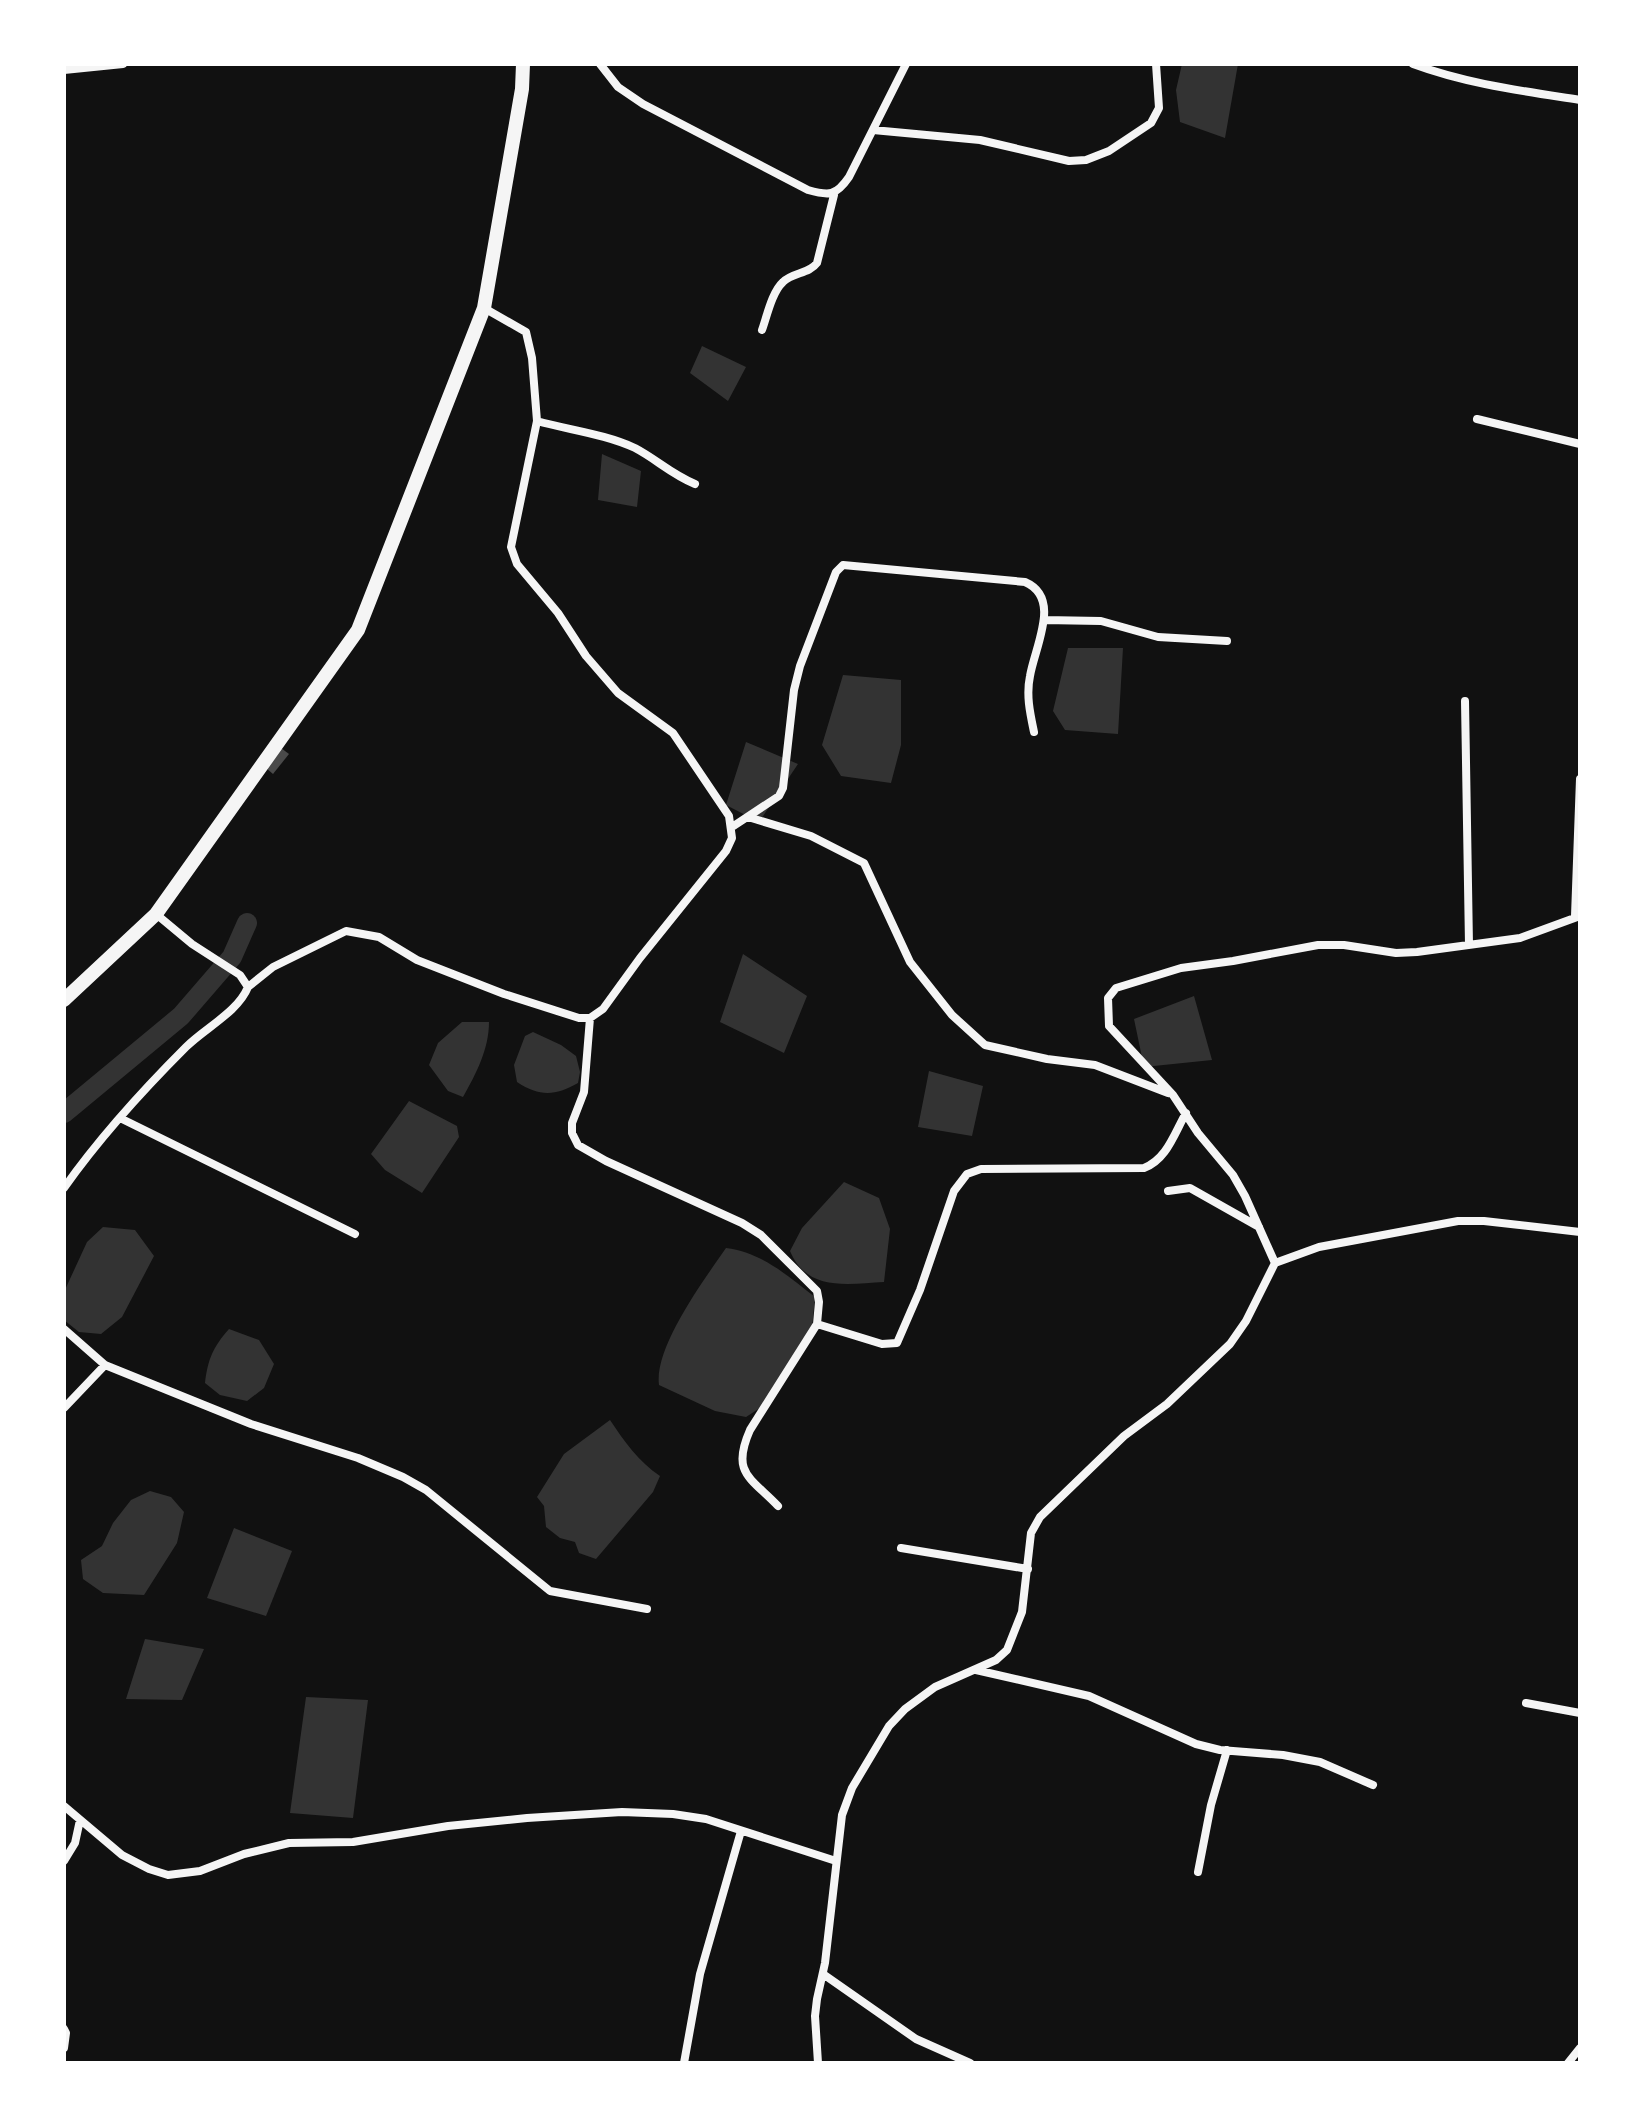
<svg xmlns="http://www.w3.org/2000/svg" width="1644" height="2127" viewBox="0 0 1644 2127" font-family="'IBM Plex Serif',serif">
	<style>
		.water { fill: #333 }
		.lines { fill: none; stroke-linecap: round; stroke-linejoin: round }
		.canal { stroke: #333; stroke-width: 20 }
		.building { fill: #4a4a4a }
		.minor { stroke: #f5f5f5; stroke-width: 8 }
		.secondary { stroke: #f5f5f5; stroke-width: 14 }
	</style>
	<rect width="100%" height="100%" fill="#111"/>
	<path class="water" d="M1182 64H1238L1225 138 1180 122 1176 90Z
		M702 346 746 367 728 401 690 373Z
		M602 454 641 471 637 507 598 500Z
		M1068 648H1123L1118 734 1065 730 1053 711Z
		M843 675 901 680V745L891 783 841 776 822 745Z
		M746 742 798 764 759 822 726 805Z
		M743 954 807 996 784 1053 720 1022Z
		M1194 996 1212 1060 1144 1067 1134 1019Z
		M462 1022H489C489 1049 476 1074 463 1097L448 1091 429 1065 438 1043Z
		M533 1032 561 1045 576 1056 580 1072 578 1083C555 1096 540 1097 517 1082L514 1065 525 1036Z
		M929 1071 983 1086 972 1136 918 1127Z
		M409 1101 457 1126 459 1137 422 1193 385 1170 371 1154Z
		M844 1182 879 1198 890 1229 884 1282C847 1284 807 1292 790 1251L802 1228Z
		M103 1227 135 1230 154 1256 122 1317 101 1334 79 1332 64 1320V1292L87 1242Z
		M726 1248C761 1252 788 1276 815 1297L812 1328 763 1406 746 1417 715 1411 659 1385C654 1347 704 1280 726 1248Z
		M229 1329 259 1340 274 1364 264 1388 247 1401 220 1395 205 1383C208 1359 213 1347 229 1329Z
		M610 1420C624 1441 639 1462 660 1476L653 1492 596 1559 579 1553 575 1542 560 1538 546 1527 544 1506 537 1497 564 1454Z
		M150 1491 171 1497 184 1512 177 1543 144 1595 103 1593 83 1579 81 1560 102 1546 113 1523 131 1500Z
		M234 1528 292 1551 266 1616 207 1598Z
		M145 1639 204 1649 182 1700 126 1699Z
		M306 1697 368 1700 353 1818 290 1813Z"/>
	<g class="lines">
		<path class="canal" d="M64 1113 181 1016 232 957 247 923"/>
	</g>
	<path class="building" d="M281 748 289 754 273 774 266 768Z"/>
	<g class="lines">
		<path class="minor" d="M600 64 618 87 643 104 808 190C829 196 836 196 849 177L906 64
			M1413 64C1467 84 1523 91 1580 100
			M64 70 123 64
			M873 130 980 140 1069 161 1086 160 1109 151 1151 123 1159 108 1156 64
			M762 330C767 316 772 292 783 282 793 272 809 274 817 263L834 195
			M1477 419 1580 444
			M537 421C569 430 605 434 635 448 656 459 671 474 695 484
			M1044 620 1101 621 1158 637 1227 641
			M1465 701 1469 945
			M748 817 811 836 864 863 910 962 952 1015 985 1045 1047 1059 1095 1065 1168 1093
			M732 827 779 796 783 788 794 690 800 666 836 572 843 565 1025 582C1062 598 1035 646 1030 676 1026 695 1030 713 1034 732
			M1575 916 1580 779
			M248 987 273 967 346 931 379 937 417 960 504 994 579 1018H590L603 1009 640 958 726 851 732 838 729 816 673 733 618 693 586 656 558 613 517 564 511 547 537 421 532 358 526 332 484 308
			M590 1018 584 1092 572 1123V1133L578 1145 606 1161 742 1223 761 1235 817 1291 819 1302 817 1324 750 1430C731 1473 750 1477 778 1506
			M120 1118 355 1234
			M64 1188C100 1137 142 1091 186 1047 205 1028 238 1012 248 987L240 975 192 944 156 914
			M1168 1191 1190 1188 1259 1227
			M1275 1263 1245 1196 1233 1175 1198 1133 1173 1095 1109 1026 1108 998 1116 988 1181 968 1233 961 1318 945H1344L1396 953 1417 952 1520 938 1580 916
			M817 1324 882 1344 897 1343 920 1290 954 1191 967 1174 981 1169 1144 1168C1167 1159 1174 1134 1186 1113
			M64 1329 105 1365 251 1424 358 1458 403 1477 426 1490 550 1591 647 1609
			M64 1408 105 1365
			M901 1548 1028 1569
			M976 1670 1089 1696 1196 1744 1220 1750 1283 1755 1320 1762 1373 1785
			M1526 1703 1580 1713
			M64 1806 122 1855 149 1869 168 1875 200 1871 244 1854 289 1843 353 1842 448 1826 527 1818 622 1812 673 1814 706 1819 836 1861
			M64 1861 75 1843 80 1820
			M1198 1872 1211 1805 1227 1750
			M823 1974 916 2039 970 2063
			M64 2029 66 2033 64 2048
			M684 2063 700 1974 741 1831
			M818 2063 815 2016 817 1999 825 1963 842 1815 852 1788 889 1726 905 1709 935 1687 996 1660 1007 1650 1022 1612 1031 1533 1040 1517 1124 1436 1167 1404 1230 1344 1246 1321 1275 1263 1319 1247 1458 1221H1484L1580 1232
			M1568 2063 1580 2048"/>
		<path class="secondary" d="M64 1000 156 914 358 630 484 308 522 89 523 64"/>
	</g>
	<rect width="1644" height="2127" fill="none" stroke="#ffffff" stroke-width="132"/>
</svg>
